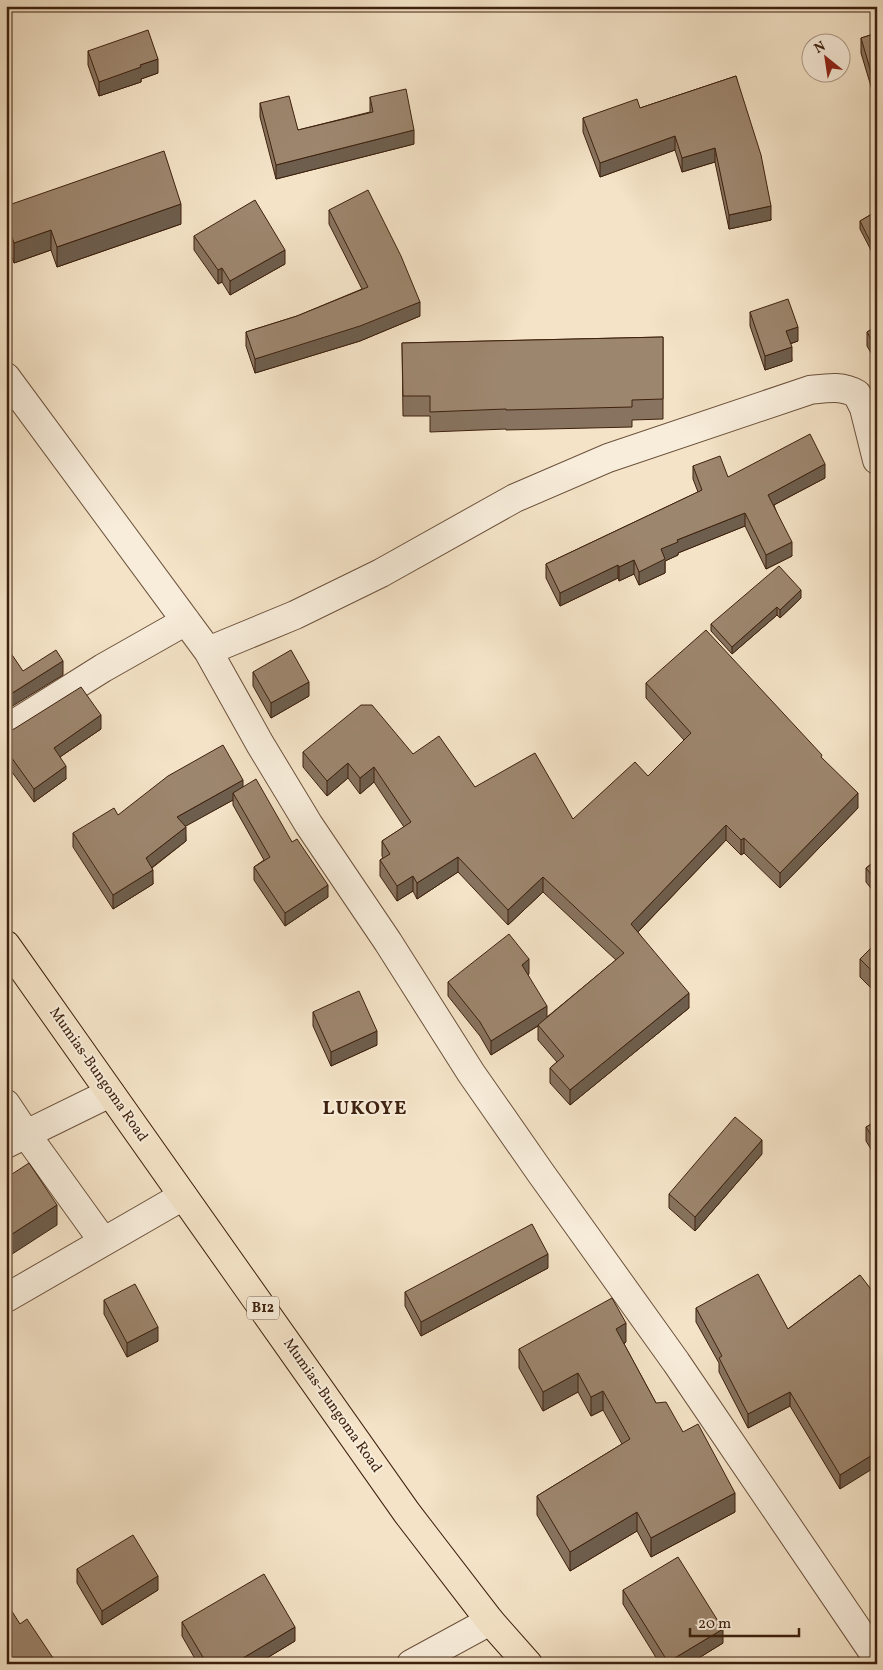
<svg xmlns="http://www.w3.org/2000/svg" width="883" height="1670" viewBox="0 0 883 1670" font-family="Vollkorn,serif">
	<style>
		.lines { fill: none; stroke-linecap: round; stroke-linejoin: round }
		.minor-casing { stroke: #6c523c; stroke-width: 30 }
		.highway-casing { stroke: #3e210e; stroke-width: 30 }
		.minor { stroke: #f8eddb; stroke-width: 28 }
		.highway { stroke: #f4e3c7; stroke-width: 28 }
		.wall { fill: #87735f; stroke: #3e210e }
		.shaded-wall { fill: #6e5e4d; stroke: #3e210e }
		.building { fill: #9d866e; stroke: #3e210e }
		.labels { text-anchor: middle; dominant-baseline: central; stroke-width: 4; stroke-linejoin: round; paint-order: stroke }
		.shield { fill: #f8eddb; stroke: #765e4c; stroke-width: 1 }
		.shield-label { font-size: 14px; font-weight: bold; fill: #3e210e }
		.street-label { font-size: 15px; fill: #3e210e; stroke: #f8eddb }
		.district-label { font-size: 20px; font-weight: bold; letter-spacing: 1px; fill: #3e210e; stroke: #f8eddb }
	</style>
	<rect width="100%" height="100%" fill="#f4e3c7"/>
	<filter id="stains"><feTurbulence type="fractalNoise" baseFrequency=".004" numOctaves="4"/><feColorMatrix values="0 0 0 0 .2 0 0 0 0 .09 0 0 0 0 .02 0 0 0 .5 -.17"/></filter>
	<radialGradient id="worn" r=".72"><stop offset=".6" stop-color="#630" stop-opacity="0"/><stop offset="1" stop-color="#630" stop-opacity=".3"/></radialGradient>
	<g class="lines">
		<defs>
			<path id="minor" d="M6 377 208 651 260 744 309 825 388 942 471 1073 540 1172 676 1362 877 1658
				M208 651 295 615 381 573 515 498 608 458 810 390C827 388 842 385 857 394L864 408 877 460
				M6 729 103 668 186 621
				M6 1104 26 1134 103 1241
				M6 1144 110 1093
				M6 1298 183 1196
				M411 1664 490 1621"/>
			<path id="highway" d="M6 945 407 1513 490 1621 528 1664"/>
		</defs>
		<use href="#minor" class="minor-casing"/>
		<use href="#highway" class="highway-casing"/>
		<use href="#minor" class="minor"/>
		<use href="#highway" class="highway"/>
	</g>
	<path class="wall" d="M877 33V92L873 93 861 53V38Z
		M88 51 158 73 141 79V82L99 96 88 65Z
		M736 76 771 220 729 229 715 162 682 172 675 150 600 177 583 132V118L640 108Z
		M370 97 414 144 276 179 260 117V103L298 130 370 112Z
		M6 206 181 224 57 267 51 250 14 263 6 241Z
		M329 210 420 316 360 341 255 373 246 346V332L297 316 362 289 329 224Z
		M877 211V255L874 256 860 229V221Z
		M194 236 285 264 230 295 222 282 218 284 194 250Z
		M750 312 798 341 790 344 792 361 765 370 750 326Z
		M877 326V363L867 346V332Z
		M663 337V419L632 420V427L506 430V429L430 432V416H403L402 343Z
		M693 466 728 477 825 478 774 505 792 556 766 569 745 526 678 553V555L665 561V573L639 585 634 574 619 581 618 578 560 606 546 578V564L698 492 693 479Z
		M801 598 780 618 777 615 732 654 711 631V624Z
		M253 672 309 696 271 718 253 686Z
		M646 683 822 758 858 808 780 888 744 853 741 855 726 840 638 932 689 1008 570 1105 550 1083V1068L557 1062 538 1040V1026L491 1055 480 1036 448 996V982L529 974 528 975 547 1017 616 960 543 892 508 925 458 872 417 899 413 891 397 901 380 876V860L383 858 382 856V841L404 827 374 782 360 794 348 778 327 796 303 767V752L413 754 475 787 573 819 648 776 684 740 646 698Z
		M101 729 60 757 66 779 34 802 6 764V731Z
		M243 787 292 842 328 897 285 926 254 880V867L264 860 233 805V800L185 826 186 841 152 868 153 884 113 909 73 847V833L118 815Z
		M877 848V896L866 882V868L875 861V849Z
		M877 942V994L860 977V959Z
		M313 1012 377 1045 331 1066 313 1026Z
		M877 1121V1159L866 1141V1127Z
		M762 1154 695 1231 669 1208V1194Z
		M548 1268 421 1336 405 1306V1292Z
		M860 1275 840 1489 790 1406 748 1428 719 1372V1363L696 1322V1308L788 1329Z
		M104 1300 158 1341 127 1357 104 1314Z
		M626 1342 624 1344 656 1403 683 1432 735 1512 651 1557 637 1531 570 1571 537 1515V1496L622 1444 603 1410 591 1416 578 1392 543 1411 519 1368V1349Z
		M77 1569 158 1590 102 1625 77 1583Z
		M623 1590 723 1643 689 1664H660L623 1604Z
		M182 1622 295 1641 257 1664H198L182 1636Z"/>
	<path class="shaded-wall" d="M158 59V73L141 79V82L99 96V82L140 65Z
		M877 77V92L873 93V79Z
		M414 130V144L276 179V165Z
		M675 136V150L600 177V163Z
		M715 148V162L682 172V158Z
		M181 204V224L57 267V247Z
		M771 206V220L729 229V215Z
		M51 230V250L14 263V243Z
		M877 248V255L874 256V249Z
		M285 250V264L230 295V281Z
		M222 268V282L218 284V270Z
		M420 302V316L360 341 255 373V359Z
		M798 327V341L786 345V331Z
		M792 347V361L765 370V356Z
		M825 464V478L768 508V495Z
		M745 513V526L678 553V555L665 561V573L639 585V572L661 549 677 540Z
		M792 542V556L766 569V555Z
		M634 560V574L619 581V567Z
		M618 565V578L560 606V593Z
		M801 590V598L780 618V610Z
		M777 607V615L732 654V647Z
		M63 661V675L6 710V697Z
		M309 682V696L271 718V703Z
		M101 715V729L54 761V748Z
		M348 763V778L327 796V781Z
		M66 766V779L34 802V789Z
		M374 767V782L360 794V778Z
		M243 780V794L233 793V800L177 831V817Z
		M858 793V808L780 888V873Z
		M726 825V840L631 939V924Z
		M186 827V841L146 872V858Z
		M744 838V853L741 855V840Z
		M458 857V872L417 899V883Z
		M153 870V884L113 909V895Z
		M413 876V891L397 901V886Z
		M543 877V892L508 925V910Z
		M328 885V897L285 926V913Z
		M529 959V974L522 980V965Z
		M689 993V1008L570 1105V1090Z
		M547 1006V1020L491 1055V1041Z
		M377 1031V1045L331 1066V1052Z
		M762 1140V1154L695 1231V1217Z
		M57 1205V1225L6 1258V1238Z
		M548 1254V1268L421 1336V1322Z
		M626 1323V1342L616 1348V1329Z
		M158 1327V1341L127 1357V1343Z
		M578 1373V1392L543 1411V1392Z
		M603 1391V1410L591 1416V1397Z
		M790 1392V1406L748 1428V1414Z
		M877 1430V1443L872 1433Z
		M877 1452V1466L840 1489V1475Z
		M735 1493V1512L651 1557V1538Z
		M637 1512V1531L570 1571V1552Z
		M158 1576V1590L102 1625V1611Z
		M295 1627V1641L257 1664H233Z
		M723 1629V1643L689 1664H668V1662Z"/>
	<path class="building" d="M148 30 158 59 140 65 141 67 99 82 88 51Z
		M877 33V77L873 79 861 38Z
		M736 76 761 155 771 206 729 215 715 148 682 158 675 136 600 163 583 118 637 99 640 108Z
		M406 89 414 130 276 165 260 103 289 96 298 130 373 112 370 97Z
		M164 151 181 204 57 247 51 230 14 243 6 221V206Z
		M368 190 401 256 420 302 360 326 255 359 246 332 297 316 368 287 329 210Z
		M255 200 285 250 230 281 222 268 218 270 194 236Z
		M877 211V248L874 249 860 221Z
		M788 299 798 327 786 331 792 347 765 356 750 312Z
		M877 326V349L867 332Z
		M663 337V399L632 400V407L506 410V409L430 412V396H403L402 343Z
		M810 434 825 464 768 495 792 542 766 555 745 513 677 540 678 542 661 549 665 559 639 572 634 560 619 567 618 565 560 593 546 564 702 490 693 466 720 456 728 477Z
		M779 566 801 590 780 610 777 607 732 647 711 624Z
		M706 630 822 755 821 757 858 793 780 873 744 838 741 840 726 825 631 924 689 993 570 1090 550 1068 564 1056 538 1025 624 953 543 877 508 910 458 857 417 883 413 876 397 886 380 860 390 854 382 841 411 822 374 767 360 778 348 763 327 781 303 752 361 705H372L413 754 439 736 475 787 535 753 573 819 635 762 648 776 691 733 646 683Z
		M6 646 23 671 56 650 63 661 6 697Z
		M291 650 309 682 271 703 253 672Z
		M81 687 101 715 54 748 66 766 34 789 6 750V731L14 729Z
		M223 745 243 780 177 817 186 827 146 858 153 870 113 895 73 833 114 808 118 815 168 776Z
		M256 779 292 842 297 839 328 885 285 913 254 867 270 857 233 793Z
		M877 860V881L866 868Z
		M509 934 529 959 522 965 547 1006 491 1041 480 1022 448 982Z
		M877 942V976L860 959Z
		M359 991 377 1031 331 1052 313 1012Z
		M735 1117 762 1140 695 1217 669 1194Z
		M877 1121V1144L866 1127Z
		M29 1163 57 1205 6 1238V1178Z
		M532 1224 548 1254 421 1322 405 1292Z
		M758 1274 788 1329 860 1275 877 1297V1430L872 1433 877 1441V1452L840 1475 790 1392 748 1414 719 1358 722 1356 696 1308Z
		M135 1284 158 1327 127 1343 104 1300Z
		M612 1298 626 1323 616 1329 656 1403 666 1402 683 1432 698 1424 735 1493 651 1538 637 1512 570 1552 537 1496 630 1439 603 1391 591 1397 578 1373 543 1392 519 1349Z
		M133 1535 158 1576 102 1611 77 1569Z
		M678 1557 723 1629 668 1662 623 1590Z
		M264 1574 295 1627 233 1664H207L182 1622Z
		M6 1602 20 1624 27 1619 57 1664H6Z"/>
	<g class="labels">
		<rect class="shield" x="247" y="1296.5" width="32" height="23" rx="4"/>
		<g class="shield-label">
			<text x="263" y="1308">B12</text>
		</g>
		<g class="street-label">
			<text transform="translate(98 1075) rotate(55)">Mumias-Bungoma Road</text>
			<text transform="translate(332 1406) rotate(55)">Mumias-Bungoma Road</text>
		</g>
		<g class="district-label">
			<text x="365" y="1109">LUKOYE</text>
		</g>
	</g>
	<rect width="883" height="1670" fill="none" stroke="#f4e3c7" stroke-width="25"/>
	<rect x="8" y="8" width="868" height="1655" fill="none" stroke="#3e210e" stroke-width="2.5"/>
	<rect x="12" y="12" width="858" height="1645" fill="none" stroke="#3e210e"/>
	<g transform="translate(826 58) rotate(330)"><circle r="24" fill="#f8eddb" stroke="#ae9b89"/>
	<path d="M0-4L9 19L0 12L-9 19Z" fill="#8f2418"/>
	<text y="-8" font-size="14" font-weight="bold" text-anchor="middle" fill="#3e210e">N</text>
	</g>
	<path d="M690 1628v8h109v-8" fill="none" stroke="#3e210e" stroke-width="2.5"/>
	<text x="698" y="1628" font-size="15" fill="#3e210e" stroke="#f8eddb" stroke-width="4" paint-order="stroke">20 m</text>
	<rect width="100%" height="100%" filter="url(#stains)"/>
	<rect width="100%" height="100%" fill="url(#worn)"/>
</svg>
